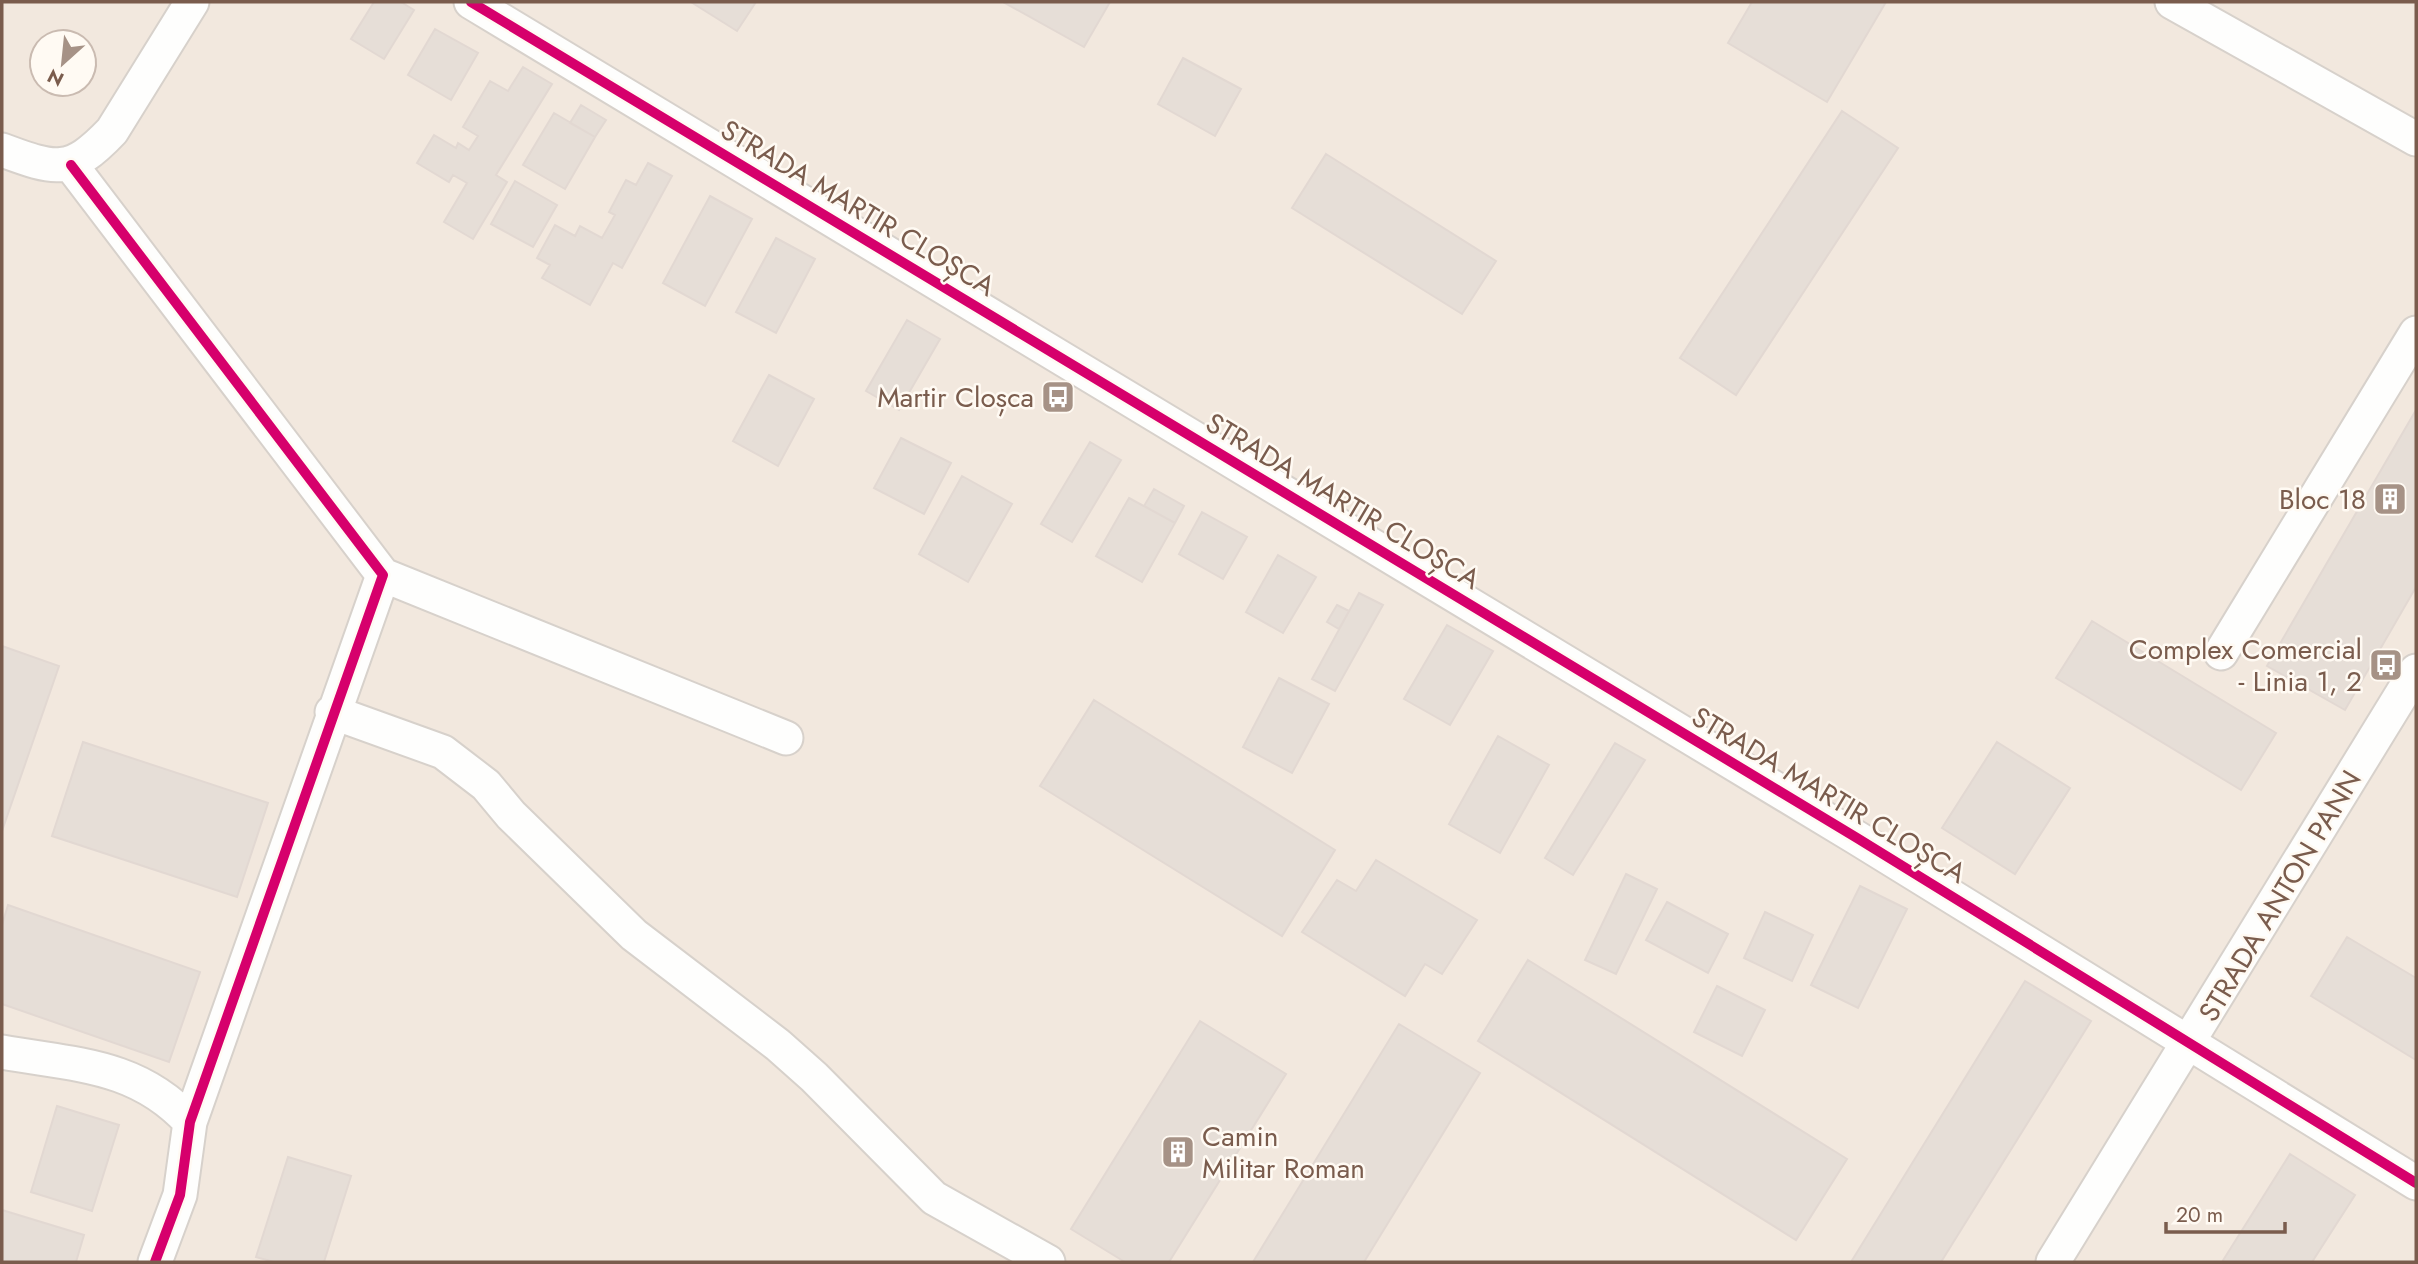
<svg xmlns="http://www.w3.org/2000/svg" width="2418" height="1264" viewBox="0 0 2418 1264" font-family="Jost,sans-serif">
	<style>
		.residential { fill: #f2e8de; fill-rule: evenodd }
		.building { fill: #e6ded7; stroke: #e2d8d2; stroke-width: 2 }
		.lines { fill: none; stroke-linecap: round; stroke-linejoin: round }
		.minor-casing { stroke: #d7d1cb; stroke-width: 37 }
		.minor { stroke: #fefefd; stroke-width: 33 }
		.cycleway-casing { stroke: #fffaf3; stroke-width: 15 }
		.cycleway { stroke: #d6006c; stroke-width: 10 }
		.labels { text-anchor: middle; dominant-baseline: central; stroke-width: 5; stroke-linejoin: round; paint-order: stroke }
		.street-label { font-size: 28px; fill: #7a5c4d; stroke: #fffaf3 }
		.poi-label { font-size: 28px; fill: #7a5c4d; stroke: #fffaf3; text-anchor: end }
	</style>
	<rect width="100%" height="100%" fill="#f9f5f0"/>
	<path class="residential" d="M2 2H2416V1262H2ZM42 42H84V84H42Z"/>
	<path class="building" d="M374 2H401L414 10 384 59 351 39Z
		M691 2H756L737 31Z
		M1003 2H1110L1084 47Z
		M1752 2H1886L1827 102 1728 43Z
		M435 29 478 53 451 100 408 75Z
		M1183 58 1241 89 1215 136 1158 104Z
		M523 67 552 84 496 175 507 182 473 239 444 222 467 183 453 175 449 182 417 163 434 135 456 148 458 143 469 150 478 136 463 127 490 81 508 91Z
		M581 105 606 120 595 137 570 123Z
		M1842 111 1898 148 1736 395 1680 358Z
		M554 113 595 137 565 189 523 165Z
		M1326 154 1496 261 1462 314 1292 208Z
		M648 163 672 176 622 268 613 263 590 305 542 278 550 265 537 258 555 225 575 236 580 226 602 238 615 215 609 212 626 180 636 185Z
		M515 181 557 205 533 247 491 224Z
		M710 196 752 219 705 306 663 283Z
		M776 238 815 259 776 333 736 312Z
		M907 320 940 339 899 410 866 391Z
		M769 375 814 399 778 466 733 441Z
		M2416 410V587L2345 710 2267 666Z
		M901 438 951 463 924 514 874 488Z
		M1090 442 1121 460 1072 542 1041 524Z
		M962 476 1012 504 968 582 919 554Z
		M1154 489 1184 506 1175 523 1144 506Z
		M1129 498 1175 523 1142 582 1096 556Z
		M1202 512 1247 537 1223 579 1179 554Z
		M1278 555 1316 577 1283 633 1246 612Z
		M1359 593 1383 605 1335 691 1312 679Z
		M1337 605 1349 611 1339 629 1327 622Z
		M2092 621 2276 733 2241 790 2056 678Z
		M1447 625 1493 651 1450 725 1404 699Z
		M2 646 59 666 2 831Z
		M1279 678 1329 704 1292 773 1243 747Z
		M1094 700 1335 850 1282 936 1040 786Z
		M1498 736 1549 765 1500 853 1449 824Z
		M83 742 268 803 237 897 52 836Z
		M1997 742 2070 788 2015 874 1942 828Z
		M1615 743 1645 760 1573 875 1545 858Z
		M1376 860 1477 920 1442 974 1425 964 1405 996 1302 932 1337 880 1356 891Z
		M1626 874 1657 889 1616 974 1585 960Z
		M1860 886 1907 909 1858 1008 1811 985Z
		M1667 902 1728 934 1708 973 1646 940Z
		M8 905 200 972 169 1062 2 1004V925Z
		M1765 912 1813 935 1792 981 1744 958Z
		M2347 937 2416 978V1060L2311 996Z
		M1528 960 1847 1159 1796 1240 1478 1041Z
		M2025 981 2091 1021 1941 1262H1851Z
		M1717 986 1765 1010 1742 1056 1694 1032Z
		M1200 1021 1286 1074 1169 1262H1125L1071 1229Z
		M1399 1024 1480 1073 1364 1262H1253Z
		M57 1106 119 1125 92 1211 31 1192Z
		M2290 1154 2355 1195 2312 1262H2222Z
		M288 1157 351 1176 324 1262H274L256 1257Z
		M2 1210 84 1235 76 1262H2Z"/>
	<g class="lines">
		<defs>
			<path id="minor" d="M471 2 1857 838 2416 1183
				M2172 2 2416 139
				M2 150C56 170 70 175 112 131L192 2
				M71 165 383 575 190 1122 180 1195 155 1262
				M383 575 786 738
				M2221 653 2416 333
				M332 712 443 752 486 785 511 815 634 935 778 1045 814 1077 934 1198 1048 1262
				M2 1052C74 1065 137 1064 190 1122
				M2053 1262 2416 671"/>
		</defs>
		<use href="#minor" class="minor-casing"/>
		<use href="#minor" class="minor"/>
		<defs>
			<path id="cycleway" d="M471 2 1857 838 2416 1183
				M71 165 383 575 190 1122 180 1195 155 1262"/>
		</defs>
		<use href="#cycleway" class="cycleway-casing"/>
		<use href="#cycleway" class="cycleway"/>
	</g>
	<defs>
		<symbol id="bus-square" viewBox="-11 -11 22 22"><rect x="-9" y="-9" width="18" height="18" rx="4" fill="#a69286" stroke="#fffaf3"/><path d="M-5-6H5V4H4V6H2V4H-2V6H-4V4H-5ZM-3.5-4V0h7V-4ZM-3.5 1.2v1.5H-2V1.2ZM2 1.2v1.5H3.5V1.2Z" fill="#fff"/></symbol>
		<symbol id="building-square" viewBox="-11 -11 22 22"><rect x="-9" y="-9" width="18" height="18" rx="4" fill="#a69286" stroke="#fffaf3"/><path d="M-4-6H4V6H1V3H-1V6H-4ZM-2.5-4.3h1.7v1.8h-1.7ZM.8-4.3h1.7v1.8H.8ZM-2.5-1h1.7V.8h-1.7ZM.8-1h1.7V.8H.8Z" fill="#fff"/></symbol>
	</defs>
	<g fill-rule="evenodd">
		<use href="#bus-square" x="1039" y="378" width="38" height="38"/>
		<use href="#building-square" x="2371" y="480" width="38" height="38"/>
		<use href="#bus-square" x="2367" y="646" width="38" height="38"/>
		<use href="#building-square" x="1159" y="1133" width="38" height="38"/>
	</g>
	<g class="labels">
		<g class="street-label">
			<text transform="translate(858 208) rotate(31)">STRADA MARTIR CLOȘCA</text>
			<text transform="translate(1343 501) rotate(31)">STRADA MARTIR CLOȘCA</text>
			<text transform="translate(1829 795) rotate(31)">STRADA MARTIR CLOȘCA</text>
			<text transform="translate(2280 896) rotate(-59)">STRADA ANTON PANN</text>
		</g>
		<g class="poi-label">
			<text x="1034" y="397">Martir Cloșca</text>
			<text x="2366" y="499">Bloc 18</text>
			<text x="2362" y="649">Complex Comercial<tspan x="2362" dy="32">- Linia 1, 2</tspan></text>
			<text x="1202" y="1136" text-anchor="start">Camin<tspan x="1202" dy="32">Militar Roman</tspan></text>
		</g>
	</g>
	<rect width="2418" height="1264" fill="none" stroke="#7a5c4d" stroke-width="7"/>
	<g transform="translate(63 63) rotate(207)"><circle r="33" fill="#fffaf3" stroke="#cabbb1" stroke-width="2"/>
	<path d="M0-5L12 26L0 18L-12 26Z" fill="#a69286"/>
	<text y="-10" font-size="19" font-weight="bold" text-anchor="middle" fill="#7a5c4d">N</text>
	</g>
	<path d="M2166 1222v10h119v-10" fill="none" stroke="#7a5c4d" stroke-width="3.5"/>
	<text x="2176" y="1222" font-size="21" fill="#7a5c4d" stroke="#fffaf3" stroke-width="5" paint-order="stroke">20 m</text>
</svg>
